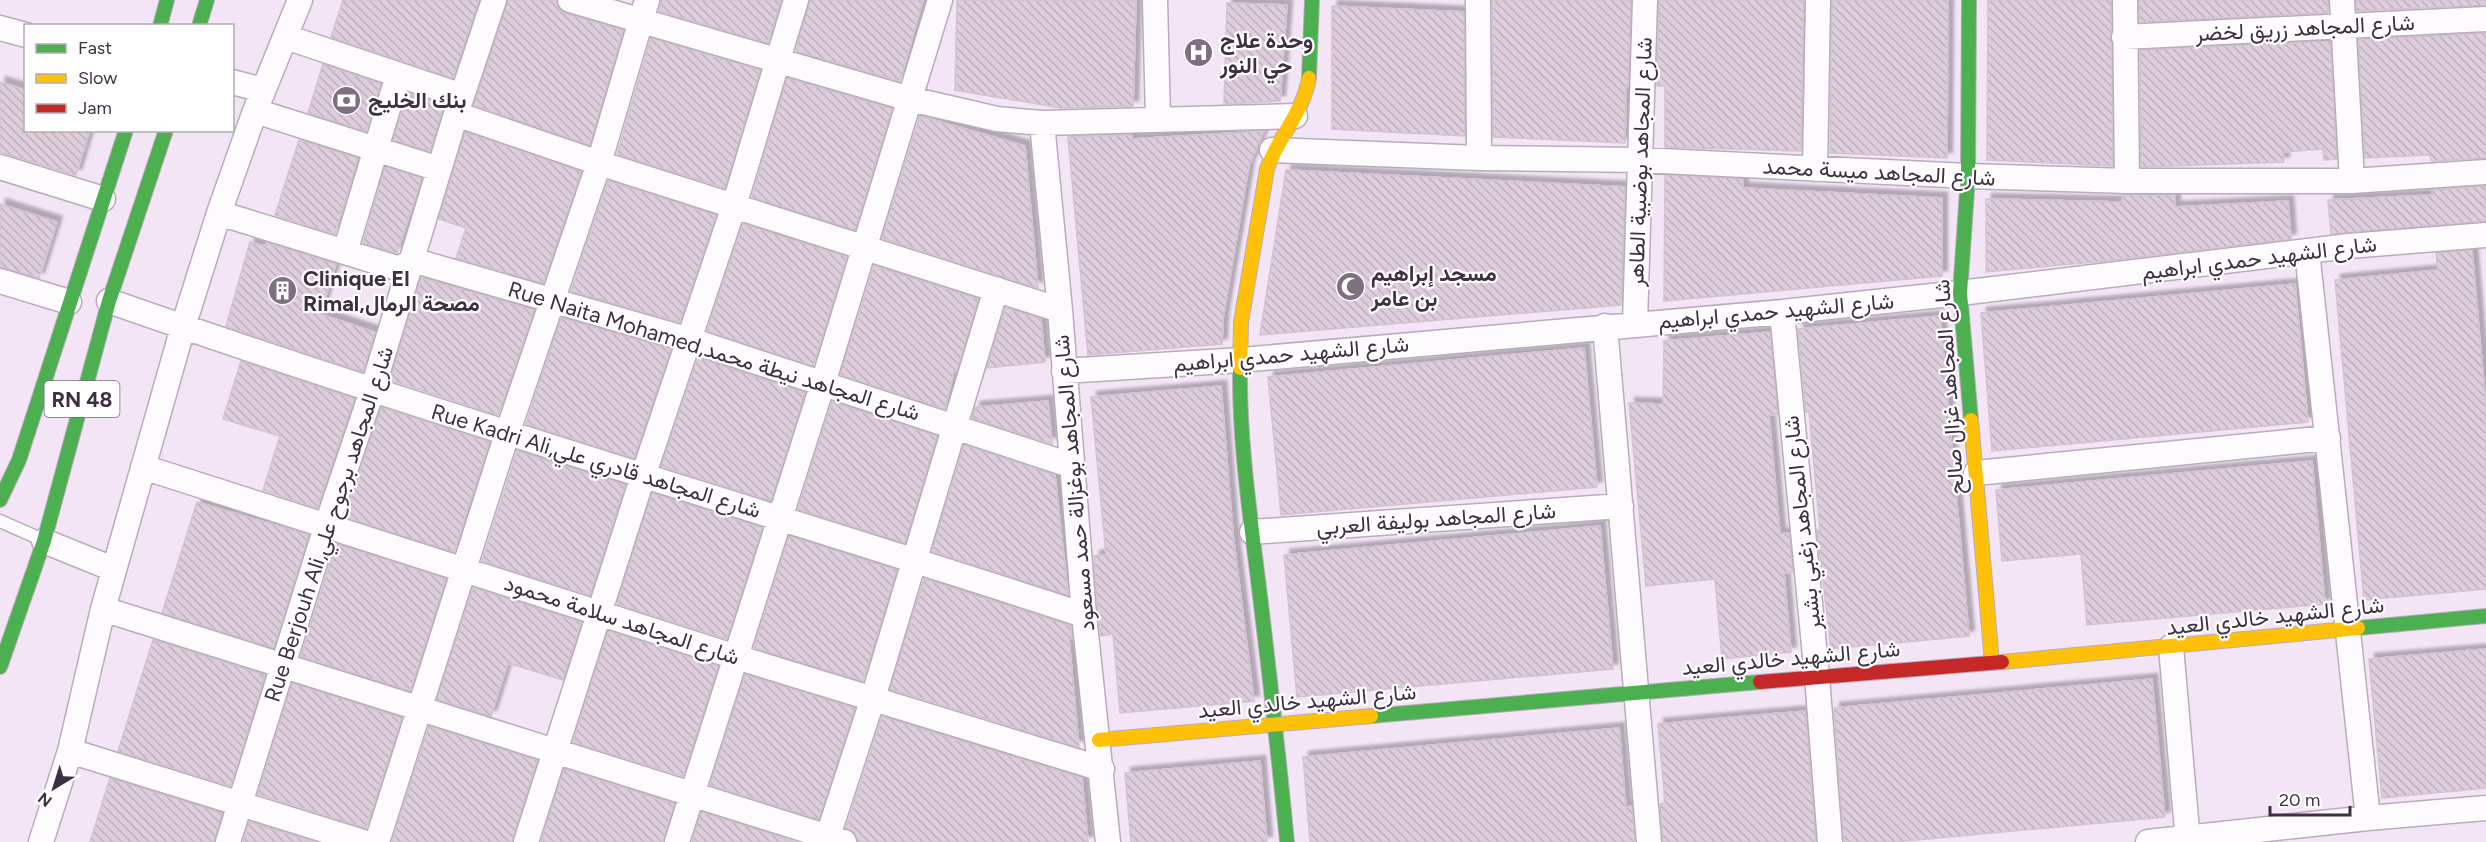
<svg xmlns="http://www.w3.org/2000/svg" width="2486" height="842" viewBox="0 0 2486 842" font-family="Figtree,Vazirmatn,sans-serif">
	<style>
		.building { fill: url(#building-back-hatch); stroke: #d3c3d1; stroke-width: 1.5; filter: url(#shadow) }
		.lines { fill: none; stroke-linecap: round; stroke-linejoin: round }
		.lane-casing { stroke: #b9acbc; stroke-width: 15 }
		.street-casing { stroke: #b9acbc; stroke-width: 27 }
		.fast-casing { stroke: #b9acbc; stroke-width: 16 }
		.slow-casing { stroke: #b9acbc; stroke-width: 16 }
		.jam-casing { stroke: #b9acbc; stroke-width: 16 }
		.lane { stroke: #fdfbfe; stroke-width: 12 }
		.street { stroke: #fdfbfe; stroke-width: 24 }
		.fast { stroke: #4caf50; stroke-width: 14 }
		.slow { stroke: #ffc107; stroke-width: 14 }
		.jam { stroke: #c62828; stroke-width: 14 }
		.labels { text-anchor: middle; dominant-baseline: central; stroke-width: 4.5; stroke-linejoin: round; paint-order: stroke }
		.shield { fill: #fff; stroke: #796d7b; stroke-width: 1.5 }
		.shield-label { font-size: 21px; font-weight: bold; fill: #3f2f42 }
		.street-label { font-size: 22px; fill: #3f2f42; stroke: #fff }
		.poi-label { font-size: 22px; font-weight: bold; fill: #3f2f42; stroke: #fff; text-anchor: start }
	</style>
	<defs>
		<pattern id="building-back-hatch" width="6" height="6" patternUnits="userSpaceOnUse" patternTransform="scale(1.5)"><rect width="6" height="6" fill="#decddb"/><path d="M-1 5l2 2M0 0l6 6M5-1l2 2" fill="none" stroke="#c0b0bd"/></pattern>
		<filter id="shadow"><feDropShadow dx="5.5" dy="-5.5" stdDeviation="1.5" flood-color="#0004"/></filter>
	</defs>
	<rect width="100%" height="100%" fill="#f3e5f6"/>
	<path class="building" d="M343 0H479L453 78 331 37Z
		M508 0H556L559 9 566 14 623 30 590 145 474 105Z
		M661 0H781L768 43 659 11Z
		M810 0H923L900 81 796 51Z
		M957 0 1136 1 1133 106 1061 108 955 90Z
		M1492 0H1631L1628 86 1626 85 1625 143 1493 137Z
		M1659 0H1804L1801 151 1665 147V86H1657Z
		M1832 0H1948L1947 158 1830 153Z
		M1988 0H2111L2113 166 1987 160Z
		M2139 0H2328V13L2139 22Z
		M2356 0H2486V5L2357 11Z
		M1227 3 1287 5 1280 101 1224 104Z
		M1332 6 1464 12 1465 136 1332 129Z
		M2486 33V158L2431 161 2430 155 2365 158 2358 40Z
		M651 38 760 70 725 188 617 154Z
		M2330 41 2337 159 2324 160 2323 149 2283 152 2284 162 2141 167 2140 50Z
		M323 64 381 84 366 131 308 113Z
		M787 78 892 109 855 230 752 197Z
		M0 82 26 90V130H90L76 175 0 152Z
		M408 93 444 105 430 151 393 140Z
		M920 116 1025 146 1038 288 882 238Z
		M1264 131 1249 166 1223 319 1222 344 1088 355 1068 137 1132 135V139Z
		M465 132 581 172 543 283 456 258 466 228 439 219Z
		M299 140 358 158 335 234 275 215Z
		M385 167 422 178 397 253 363 243Z
		M1286 170 1625 187 1621 305 1260 335Z
		M1665 175 1743 179V188L1942 198V276L1664 301Z
		M608 181 716 215 680 322 571 291Z
		M2486 186V221L2331 234 2328 200 2432 195V190Z
		M2122 195H2175V207L2288 201 2291 239 2105 261 1986 272V199L2122 202Z
		M0 204 57 222 39 278 0 267Z
		M743 224 847 257 813 366 707 331Z
		M250 242 265 246 266 243 336 264 320 314 375 332 363 372 226 326Z
		M2472 250 2486 407V589L2364 600 2335 280 2438 270 2436 253Z
		M874 266 978 299 957 371H954L945 409 840 375Z
		M421 278 534 310 498 415 390 380Z
		M2295 284 2308 422 1992 451 1981 313Z
		M1005 308 1041 319 1045 362 987 368Z
		M1940 316 1969 636 1831 649 1817 530H1820L1809 412H1806L1798 329Z
		M561 318 671 349 634 458 526 424Z
		M1770 332 1778 414 1769 415 1780 534 1789 533 1793 572 1784 573 1791 652 1722 659 1715 579 1646 586 1629 403 1663 404 1664 341Z
		M1584 348 1597 487 1281 515 1268 377Z
		M698 358 805 393 771 501 661 466Z
		M241 361 354 399 317 508 263 490 280 436 223 419Z
		M1221 386 1233 534 1254 701 1120 713 1113 634 1101 636 1098 614 1094 556 1106 555 1091 397Z
		M1048 401 1052 444 972 418 975 407Z
		M832 402 937 436 905 543 798 509Z
		M381 407 489 442 454 552 345 517Z
		M964 445 1055 475 1068 595 932 551Z
		M517 451 625 485 590 595 482 561Z
		M2312 461 2325 604 2087 625 2081 554 2002 561 1996 490Z
		M652 493 762 528 727 639 617 604Z
		M197 502 309 535 274 648 162 613Z
		M1600 526 1613 669 1297 697 1284 555Z
		M789 536 897 570 863 681 754 648Z
		M336 544 446 579 410 691 301 656Z
		M924 579 1071 626 1072 639H1069L1079 747 890 689Z
		M473 588 581 622 563 680 508 663 491 716 437 699Z
		M608 631 718 666 683 776 573 742Z
		M153 640 265 675 231 786 118 751Z
		M2486 649V788L2382 798 2369 659Z
		M745 675 855 708 819 819 710 785Z
		M2152 679 2165 817 1895 842H1844L1834 708Z
		M292 683 402 718 366 828 258 794Z
		M1805 711 1816 842H1663L1660 804 1665 803 1658 724Z
		M882 717 1082 778 1088 842H858L855 833 846 828Z
		M429 726 537 760 512 842H392Z
		M1619 728 1626 807 1632 806 1635 842H1310L1303 757Z
		M1260 761 1267 842H1131L1125 773Z
		M564 769 674 804 663 842H541Z
		M110 778 222 813 214 842H90Z
		M701 812 796 842H692Z
		M249 822 315 842H243Z"/>
	<g class="lines">
		<defs>
			<path id="lane" d="M0 521 43 540"/>
			<path id="street" d="M570 0 910 99 997 119 1042 123 1295 116
				M1155 0 1158 119
				M1478 0 1479 158
				M2125 0 2127 181
				M2342 0 2352 181
				M0 28 26 35
				M286 37 462 96
				M2124 37 2486 19
				M232 82 263 90
				M255 111 439 169
				M456 114 599 163 1060 310
				M1042 123 1060 310 1084 615 1108 842
				M1272 150 1479 158 1641 160 1968 176 2127 181H2352L2486 172
				M0 167 103 199
				M1815 169 1818 0
				M219 213 400 269 412 260 690 340 1073 466
				M2307 251 2368 818
				M345 252 398 75
				M0 281 69 302
				M109 301C431 414 759 509 1084 615
				M1782 312 1817 677 1830 842
				M1635 323 1645 0
				M1605 326 1649 842
				M1064 371 1241 360 1782 312 1960 293 2349 246 2486 235
				M143 467 736 657 1102 769
				M1976 473 2328 438
				M1252 532 1621 506
				M44 541 113 569
				M103 609 844 842
				M2171 647 2188 842
				M70 751 363 842
				M41 842 70 751 103 609 183 327 219 213 255 111 300 0
				M228 842 326 527 372 391 456 114 494 0
				M377 842 507 434 599 163 647 0
				M526 842 643 476 734 206 796 0
				M677 842 823 383 940 0
				M826 842 873 698 996 289
				M2148 842 2368 818 2486 808"/>
			<path id="fast" d="M1969 0 1968 176 1960 293 1971 420
				M160 26 167 0
				M199 26 207 0
				M1309 78 1312 0
				M1240 368C1239 444 1251 521 1260 596 1270 678 1279 760 1287 842
				M0 500 19 460 126 130
				M2358 628 2486 616
				M0 667 44 541 109 301 166 130
				M1371 716 1760 682"/>
			<path id="slow" d="M1240 368 1241 322 1267 169C1278 137 1303 113 1309 78
				M1971 420 1992 663
				M2002 662 2358 628
				M1099 740 1371 716"/>
			<path id="jam" d="M1760 682 2002 662"/>
		</defs>
		<use href="#lane" class="lane-casing"/>
		<use href="#street" class="street-casing"/>
		<use href="#fast" class="fast-casing"/>
		<use href="#slow" class="slow-casing"/>
		<use href="#jam" class="jam-casing"/>
		<use href="#lane" class="lane"/>
		<use href="#street" class="street"/>
		<use href="#fast" class="fast"/>
		<use href="#slow" class="slow"/>
		<use href="#jam" class="jam"/>
	</g>
	<defs>
		<symbol id="hospital-disc" viewBox="-11 -11 22 22"><circle r="9.5" fill="#7e6f81" stroke="#fff"/><path d="M-5-5h3v3.5h4V-5h3V5h-3V1.5h-4V5h-3Z" fill="#fff"/></symbol>
		<symbol id="bank-disc" viewBox="-11 -11 22 22"><circle r="9.5" fill="#7e6f81" stroke="#fff"/><path d="M-6-4H6V4H-6ZM0-2.3a2.3 2.3 0 1 0 0 4.6a2.3 2.3 0 1 0 0-4.6Z" fill="#fff"/></symbol>
		<symbol id="mosque-disc" viewBox="-11 -11 22 22"><circle r="9.5" fill="#7e6f81" stroke="#fff"/><path d="M3.5-4.9A6 6 0 1 0 3.5 4.9A5 5 0 1 1 3.5-4.9Z" fill="#fff"/></symbol>
		<symbol id="building-disc" viewBox="-11 -11 22 22"><circle r="9.5" fill="#7e6f81" stroke="#fff"/><path d="M-4-6H4V6H1V3H-1V6H-4ZM-2.5-4.3h1.7v1.8h-1.7ZM.8-4.3h1.7v1.8H.8ZM-2.5-1h1.7V.8h-1.7ZM.8-1h1.7V.8H.8Z" fill="#fff"/></symbol>
	</defs>
	<g fill-rule="evenodd">
		<use href="#hospital-disc" x="1182" y="36" width="33" height="33"/>
		<use href="#bank-disc" x="330" y="84" width="33" height="33"/>
		<use href="#mosque-disc" x="1334" y="270" width="33" height="33"/>
		<use href="#building-disc" x="266" y="274" width="33" height="33"/>
	</g>
	<g class="labels">
		<rect class="shield" x="44.5" y="381" width="75" height="36" rx="4.5"/>
		<g class="shield-label">
			<text x="82" y="399">RN 48</text>
		</g>
		<g class="street-label">
			<text transform="translate(2305 28) rotate(-3)">شارع المجاهد زريق لخضر</text>
			<text transform="translate(1640 162) rotate(-88)">شارع المجاهد بوضبية الطاهر</text>
			<text transform="translate(1879 172) rotate(3)">شارع المجاهد ميسة محمد</text>
			<text transform="translate(2259 258) rotate(-7)">شارع الشهيد حمدي ابراهيم</text>
			<text transform="translate(1776 311) rotate(-5)">شارع الشهيد حمدي ابراهيم</text>
			<text transform="translate(714 351) rotate(17)">Rue Naita Mohamed,شارع المجاهد نيطة محمد</text>
			<text transform="translate(1291 354) rotate(-5)">شارع الشهيد حمدي ابراهيم</text>
			<text transform="translate(1949 387) rotate(-94)">شارع المجاهد غزال صالح</text>
			<text transform="translate(596 461) rotate(17)">Rue Kadri Ali,شارع المجاهد قادري علي</text>
			<text transform="translate(1074 483) rotate(-95)">شارع المجاهد بوغزالة حمد مسعود</text>
			<text transform="translate(1436 519) rotate(-4)">شارع المجاهد بوليفة العربي</text>
			<text transform="translate(1802 523) rotate(-96)">شارع المجاهد زغبي بشير</text>
			<text transform="translate(329 524) rotate(-72)">Rue Berjouh Ali,شارع المجاهد برجوح علي</text>
			<text transform="translate(2275 616) rotate(-6)">شارع الشهيد خالدي العيد</text>
			<text transform="translate(622 620) rotate(18)">شارع المجاهد سلامة محمود</text>
			<text transform="translate(1791 658) rotate(-5)">شارع الشهيد خالدي العيد</text>
			<text transform="translate(1307 701) rotate(-5)">شارع الشهيد خالدي العيد</text>
		</g>
		<g class="poi-label">
			<text x="1220" y="40">وحدة علاج<tspan x="1220" dy="25">حي النور</tspan></text>
			<text x="368" y="100">بنك الخليج</text>
			<text x="1371" y="273">مسجد إبراهيم<tspan x="1371" dy="25">بن عامر</tspan></text>
			<text x="303" y="278">Clinique El<tspan x="303" dy="25">Rimal,مصحة الرمال</tspan></text>
		</g>
	</g>
	<rect x="24" y="24" width="210" height="108" fill="#ffffff" stroke="#b2acb3" stroke-width="1.5"/>
	<rect x="36" y="44" width="30" height="9" fill="#4caf50" stroke="#b2acb3" stroke-width="1.5"/>
	<text x="78" y="54" font-size="18" fill="#3f2f42">Fast</text>
	<rect x="36" y="74" width="30" height="9" fill="#ffc107" stroke="#b2acb3" stroke-width="1.5"/>
	<text x="78" y="84" font-size="18" fill="#3f2f42">Slow</text>
	<rect x="36" y="104" width="30" height="9" fill="#c62828" stroke="#b2acb3" stroke-width="1.5"/>
	<text x="78" y="114" font-size="18" fill="#3f2f42">Jam</text>
	<g transform="translate(54 788) rotate(218)" stroke="#ffffff" stroke-width="4.5" paint-order="stroke">
	<path d="M0-4.5L10 22L0 15L-10 22Z" fill="#3f2f42"/>
	<text y="-9" font-size="16" font-weight="bold" text-anchor="middle" fill="#3f2f42">N</text>
	</g>
	<path d="M2270 806v9h80v-9" fill="none" stroke="#3f2f42" stroke-width="3"/>
	<text x="2279" y="806" font-size="18" fill="#3f2f42" stroke="#ffffff" stroke-width="4.5" paint-order="stroke">20 m</text>
</svg>
